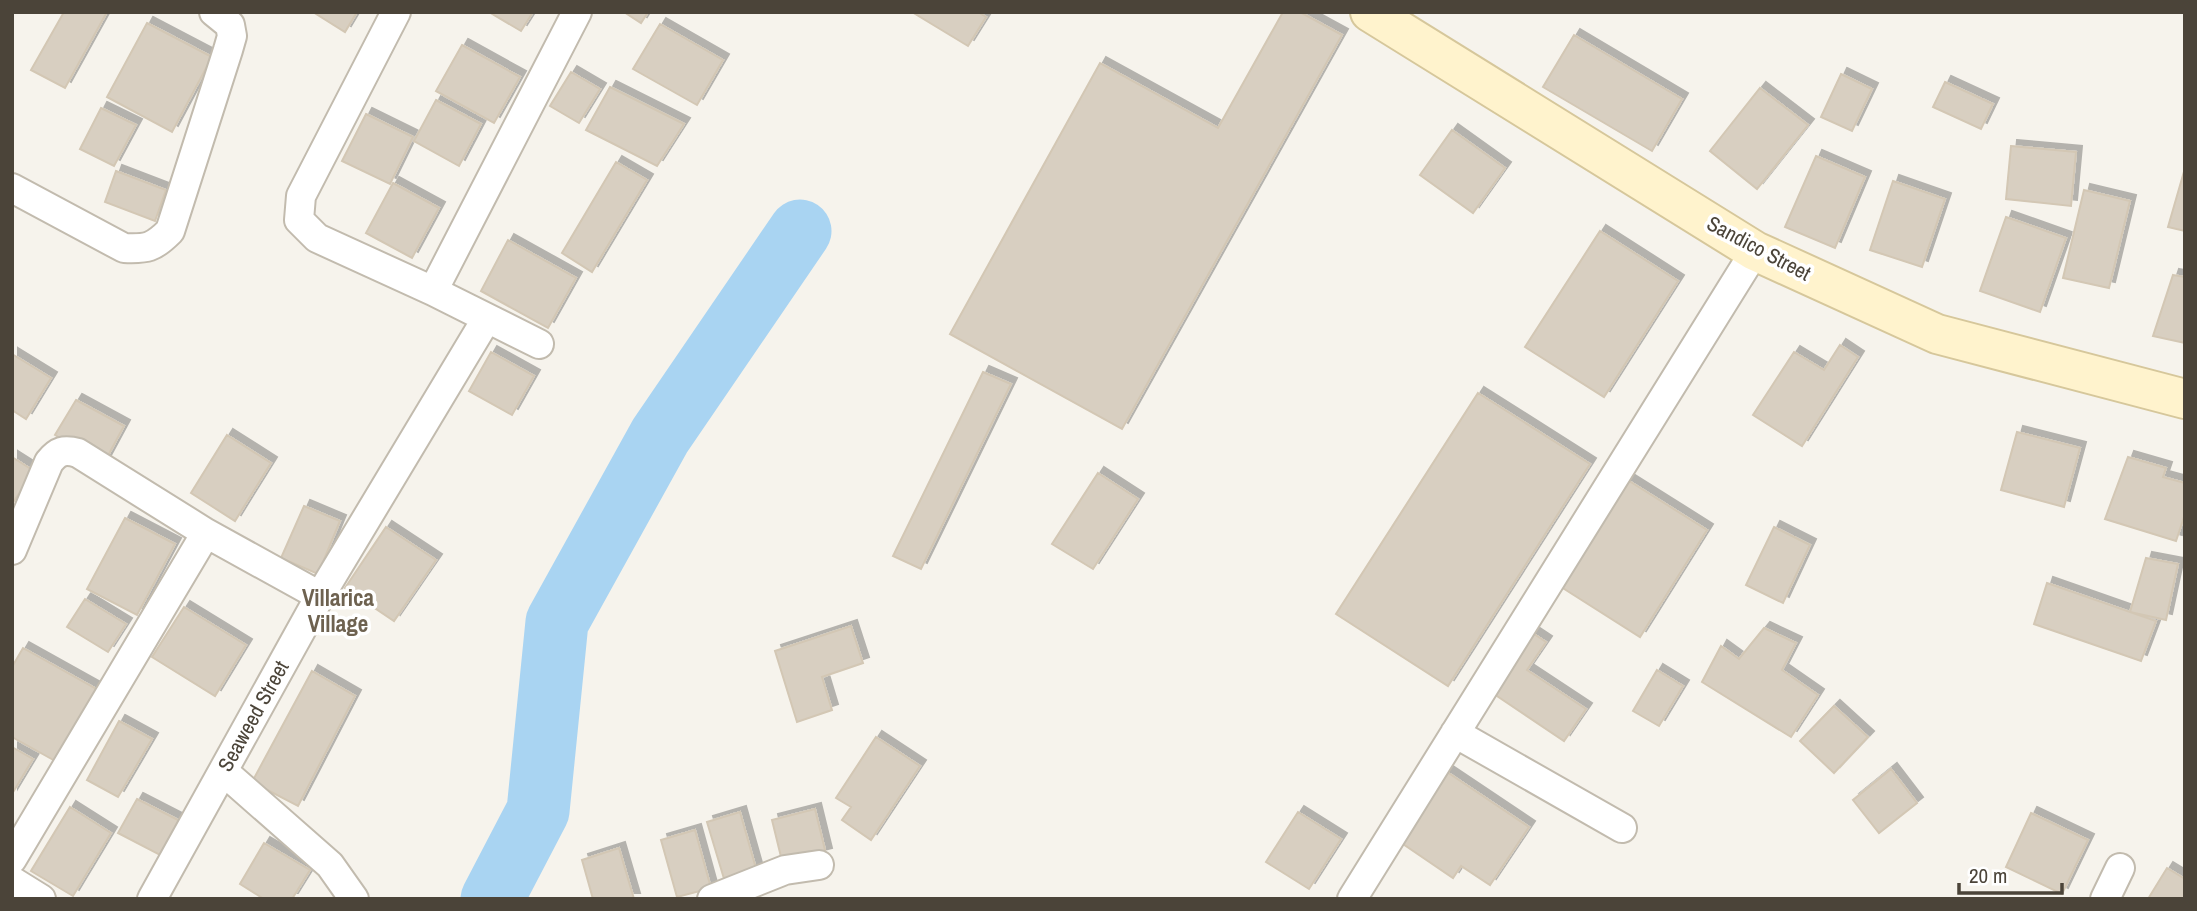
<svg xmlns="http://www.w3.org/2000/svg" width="2197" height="911" viewBox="0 0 2197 911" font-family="'Archivo Narrow',sans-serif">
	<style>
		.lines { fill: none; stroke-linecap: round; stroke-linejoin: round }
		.river { stroke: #a9d4f2; stroke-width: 63 }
		.building { fill: #d8cfc1; stroke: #d3c7b4; stroke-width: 2; filter: url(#shadow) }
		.street-casing { stroke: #c2bbae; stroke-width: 32 }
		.secondary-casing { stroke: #d6c79b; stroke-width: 42 }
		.street { stroke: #fff; stroke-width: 28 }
		.secondary { stroke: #fff3cd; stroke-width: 38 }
		.labels { text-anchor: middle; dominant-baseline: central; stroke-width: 7; stroke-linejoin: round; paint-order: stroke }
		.street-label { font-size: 21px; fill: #4b4439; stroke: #fff }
		.neighbourhood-label { font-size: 23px; font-weight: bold; fill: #6e6250; stroke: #fff }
	</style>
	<defs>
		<filter id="shadow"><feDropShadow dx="6" dy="-6" stdDeviation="0" flood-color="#0004"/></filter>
	</defs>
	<rect width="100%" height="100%" fill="#f6f3ec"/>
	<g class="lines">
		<path class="river" d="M492 899 538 811 557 622 660 436 800 231"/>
	</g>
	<path class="building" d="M64 12H107L65 88 31 70Z
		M313 12H357L345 32Z
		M489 12H533L521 31Z
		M624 12H648L641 23Z
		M912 12H978L986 17 968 46Z
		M1283 12H1300L1342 35 1122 429 950 334 1100 63 1218 128Z
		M147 23 212 57 172 132 107 97Z
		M660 24 723 60 697 105 633 69Z
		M1574 35 1682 99 1652 151 1543 87Z
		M462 45 520 77 494 123 436 91Z
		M571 72 600 89 579 123 550 106Z
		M1841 74 1872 89 1852 131 1821 117Z
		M1945 82 1993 104 1981 129 1933 107Z
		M610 87 684 124 657 166 586 130Z
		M1760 88 1808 125 1757 189 1710 151Z
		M436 100 481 124 459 166 414 141Z
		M101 108 136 125 114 166 80 149Z
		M366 114 413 137 390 184 342 161Z
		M1452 130 1505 168 1473 213 1420 175Z
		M2011 146 2076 152 2071 206 2006 199Z
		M1816 156 1865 177 1835 248 1785 227Z
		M616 162 647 180 592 272 562 253Z
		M2185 168V231L2168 227Z
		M116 171 166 190 155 221 105 202Z
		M1893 181 1945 199 1922 267 1870 250Z
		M393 183 439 208 412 258 366 233Z
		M2084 190 2130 201 2109 288 2063 278Z
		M2006 217 2066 238 2040 312 1980 291Z
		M1600 231 1678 281 1604 397 1525 347Z
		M508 240 576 278 548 328 481 291Z
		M2173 275 2185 277V343L2153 336Z
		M1840 345 1858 357 1802 446 1753 415 1794 352 1824 370Z
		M491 352 534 376 512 415 469 391Z
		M12 354 51 378 26 419 12 410Z
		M983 372 1011 384 921 569 893 556Z
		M1478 393 1590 464 1448 686 1336 614Z
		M76 400 124 426 104 463 55 435Z
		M2017 432 2080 448 2064 507 2001 490Z
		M227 435 271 463 235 521 191 493Z
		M12 457 34 471 12 504Z
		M2128 457 2166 468 2163 477 2185 483V514L2176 541 2105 519Z
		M1098 473 1138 499 1093 569 1052 544Z
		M1626 479 1707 530 1640 637 1558 585Z
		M304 506 340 521 318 574 281 558Z
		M125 518 175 544 137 615 87 589Z
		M386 527 436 560 394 621 345 588Z
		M1774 527 1810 545 1783 603 1746 585Z
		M2146 558 2178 564 2166 620 2130 612Z
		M2047 583 2156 621 2141 661 2034 624Z
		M85 599 126 624 108 652 67 627Z
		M184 607 246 645 215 696 152 657Z
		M851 626 863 663 822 677 832 710 797 722 775 651Z
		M1764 628 1796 643 1782 670 1818 695 1791 737 1702 682 1721 646 1739 659Z
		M1531 632 1546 642 1527 670 1586 709 1564 741 1491 692Z
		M23 648 98 690 57 762 12 737V667Z
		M1657 670 1683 686 1659 726 1633 711Z
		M312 671 355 696 298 806 252 782Z
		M1834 706 1868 737 1834 773 1800 741Z
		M119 721 152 739 118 797 87 780Z
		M876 737 920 766 871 840 842 820 851 807 836 798Z
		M12 747 33 759 12 794Z
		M1891 769 1917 803 1879 833 1853 800Z
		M1447 772 1529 827 1490 885 1461 866 1453 878 1400 842Z
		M137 799 180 821 162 856 118 833Z
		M70 807 111 833 73 896 31 871Z
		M815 809 826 854 783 865 772 820Z
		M740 812 757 872 725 882 707 822Z
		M1298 812 1341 839 1309 889 1266 862Z
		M2031 813 2088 840 2062 894 2006 867Z
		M695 830 711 888 677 897 661 840Z
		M264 843 310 870 292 899H264L240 884Z
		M619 848 634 899H593L582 860Z
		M2167 868 2185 879V899H2148Z"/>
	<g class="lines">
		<defs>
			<path id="street" d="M396 12 301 196 299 220 317 238 433 291 539 344
				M12 188 124 248C147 249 153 248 170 231L228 50 232 36 230 25 214 12
				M433 291 577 12
				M12 550 49 462C58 451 64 449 78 453L206 533 320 596
				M1455 733 1622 828
				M223 771 330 865 354 899
				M12 859 206 533
				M12 881 41 899
				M152 899 320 596 487 318
				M712 899 785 870 819 865
				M1352 899 1755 251
				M2105 899 2120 868"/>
			<path id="secondary" d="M1370 12 1755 251 1937 334 2185 399"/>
		</defs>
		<use href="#street" class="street-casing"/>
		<use href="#secondary" class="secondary-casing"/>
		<use href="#street" class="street"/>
		<use href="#secondary" class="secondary"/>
	</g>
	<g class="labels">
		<g class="street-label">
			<text transform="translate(1759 248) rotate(28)">Sandico Street</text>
			<text transform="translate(253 716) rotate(-61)">Seaweed Street</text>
		</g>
		<g class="neighbourhood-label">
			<text x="338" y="597">Villarica<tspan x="338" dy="26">Village</tspan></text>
		</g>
	</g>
	<rect width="2197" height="911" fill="none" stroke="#4b4439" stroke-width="28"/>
	<path d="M1959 883v10h103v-10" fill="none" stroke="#4b4439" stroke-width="3.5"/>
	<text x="1969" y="883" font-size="21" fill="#4b4439" stroke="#ffffff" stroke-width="5" paint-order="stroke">20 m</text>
</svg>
